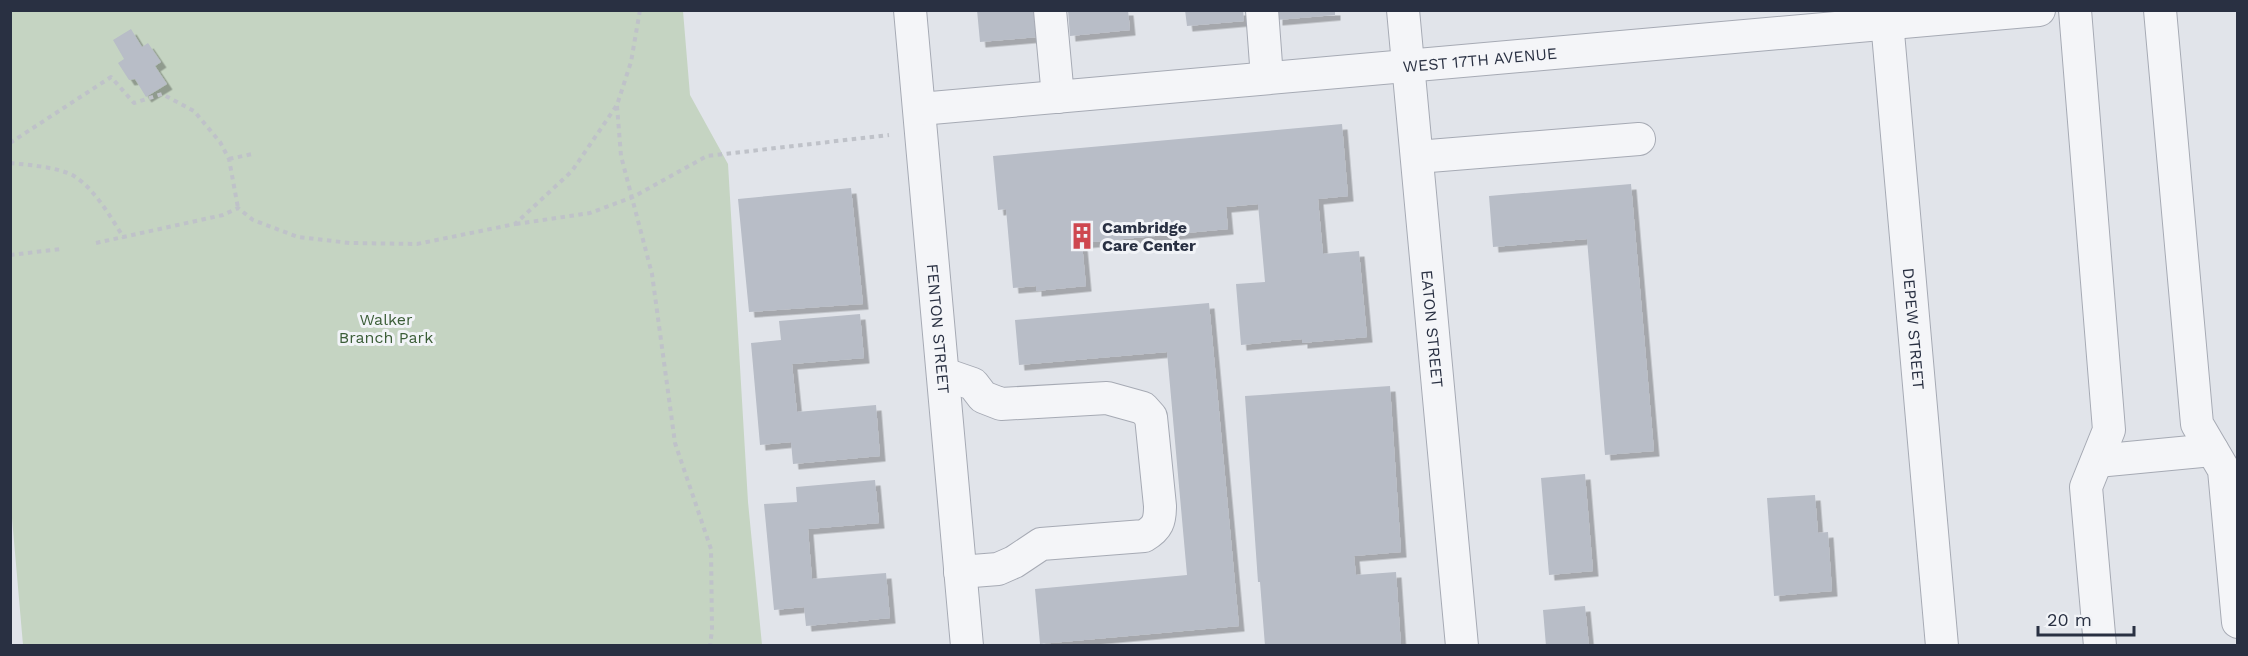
<svg xmlns="http://www.w3.org/2000/svg" width="2248" height="656" viewBox="0 0 2248 656" font-family="'Work Sans',sans-serif">
	<style>
		.green { fill: #c5d4c2 }
		.building { fill: #b8bdc7; filter: url(#shadow) }
		.lines { fill: none; stroke-linecap: round; stroke-linejoin: round }
		.minor-casing { stroke: #a6aab4; stroke-width: 34 }
		.path { stroke: #bfc2c9; stroke-width: 4; stroke-dasharray: 4.5 4.5; stroke-linecap: butt }
		.minor { stroke: #f4f5f8; stroke-width: 32 }
		.labels { text-anchor: middle; dominant-baseline: central; stroke-width: 6; stroke-linejoin: round; paint-order: stroke }
		.street-label { font-size: 16px; fill: #293042; stroke: #f1f3f7 }
		.poi-label { font-size: 16px; font-weight: bold; fill: #293042; stroke: #f1f3f7; text-anchor: start }
		.park-label { font-size: 16px; fill: #3b5d37; stroke: #f1f3f7 }
	</style>
	<defs>
		<filter id="shadow"><feDropShadow dx="5.5" dy="5.5" stdDeviation="0" flood-color="#0004"/></filter>
	</defs>
	<rect width="100%" height="100%" fill="#e1e4ea"/>
	<path class="green" d="M10 11H683L690 95 728 164 748 502 762 645H23L10 495Z"/>
	<path class="building" d="M977 10H1035L1038 37 980 42Z
		M1068 10H1128L1130 30 1070 36Z
		M1185 10H1243L1244 21 1187 26Z
		M1277 10H1335V15L1277 20Z
		M131 29 142 47 148 43 161 62 155 66 167 84 146 97 135 79 129 80 118 63 124 59 113 40Z
		M1342 124 1348 196 1318 199 1323 254 1359 251 1367 337 1302 343V339L1241 345 1236 284 1265 282 1258 204 1226 207 1228 229 1082 243 1086 286 1036 291V286L1013 288 1006 209 998 210 993 156Z
		M1631 184 1654 451 1605 455 1587 239 1493 247 1489 196Z
		M851 188 863 304 749 312 738 199Z
		M1209 303 1239 626 1040 644 1035 589 1187 575 1167 352 1019 365 1015 320Z
		M860 314 864 358 792 364 797 412 876 405 880 456 793 464 791 442 760 445 751 343 781 340 779 321Z
		M1390 386 1401 552 1354 556 1356 575 1396 572 1401 646H1265L1260 582H1258L1245 396Z
		M1585 474 1593 571 1549 575 1541 478Z
		M875 480 879 523 808 529 812 579 886 573 890 618 806 626 804 607 774 610 764 504 797 502 796 487Z
		M1815 495 1818 533 1828 532 1832 591 1774 596 1767 498Z
		M1585 606 1589 646H1546L1543 610Z"/>
	<g class="lines">
		<defs>
			<g id="minor">
				<path id="s1" d="M910 10 967 646"/>
				<path d="M1050 10 1058 97"/>
				<path d="M1262 10 1267 78"/>
				<path id="s2" d="M1403 10 1462 646"/>
				<path id="s3" d="M1886 10 1942 646"/>
				<path d="M2075 10 2109 430 2086 487 2100 646"/>
				<path d="M2160 10 2197 424 2224 470 2238 622"/>
				<path id="s4" d="M920 109 2039 10"/>
				<path d="M1417 157 1639 139"/>
				<path d="M944 374 973 384 983 397 1001 404 1107 398 1143 408 1151 417 1160 506C1160 521 1158 528 1144 536L1041 544 1014 562 998 569 960 572"/>
				<path d="M2097 461 2212 450"/>
			</g>
		</defs>
		<use href="#minor" class="minor-casing"/>
		<path class="path" d="M617 106 621 156 652 274 675 443 711 549 712 630 710 646
			M10 143 111 77 134 103 162 94 194 111 220 142 229 159 238 208
			M229 159 252 154
			M10 163C29 165 58 167 74 176 95 189 111 218 124 238
			M516 224 590 213 633 197 707 156 889 135
			M96 243 223 215 238 208 253 220 298 237 350 243 417 244 515 224 572 171 617 105 631 62 640 10
			M10 255 61 249"/>
		<use href="#minor" class="minor"/>
	</g>
	<defs>
		<symbol id="building-bare" viewBox="-9 -9 18 18"><path d="M-4-6H4V6H1V3H-1V6H-4ZM-2.5-4.3h1.7v1.8h-1.7ZM.8-4.3h1.7v1.8H.8ZM-2.5-1h1.7V.8h-1.7ZM.8-1h1.7V.8H.8Z" fill="#ce474f" stroke="#f1f3f7" stroke-width="2.5" paint-order="stroke"/></symbol>
	</defs>
	<g fill-rule="evenodd">
		<use href="#building-bare" x="1063" y="217" width="38" height="38"/>
	</g>
	<g class="labels">
		<g class="street-label">
			<text stroke="none"><textPath href="#s4" startOffset="562">WEST 17TH AVENUE</textPath></text>
			<text stroke="none"><textPath href="#s1" startOffset="320">FENTON STREET</textPath></text>
			<text stroke="none"><textPath href="#s2" startOffset="320">EATON STREET</textPath></text>
			<text stroke="none"><textPath href="#s3" startOffset="320">DEPEW STREET</textPath></text>
		</g>
		<g class="poi-label">
			<text x="1102" y="227">Cambridge<tspan x="1102" dy="18">Care Center</tspan></text>
		</g>
		<g class="park-label">
			<text x="386" y="319">Walker<tspan x="386" dy="18">Branch Park</tspan></text>
		</g>
	</g>
	<rect width="2248" height="656" fill="none" stroke="#293042" stroke-width="24"/>
	<path d="M2038 626v9h96v-9" fill="none" stroke="#293042" stroke-width="3"/>
	<text x="2047" y="626" font-size="18" fill="#293042" stroke="#f1f3f7" stroke-width="4.5" paint-order="stroke">20 m</text>
</svg>
